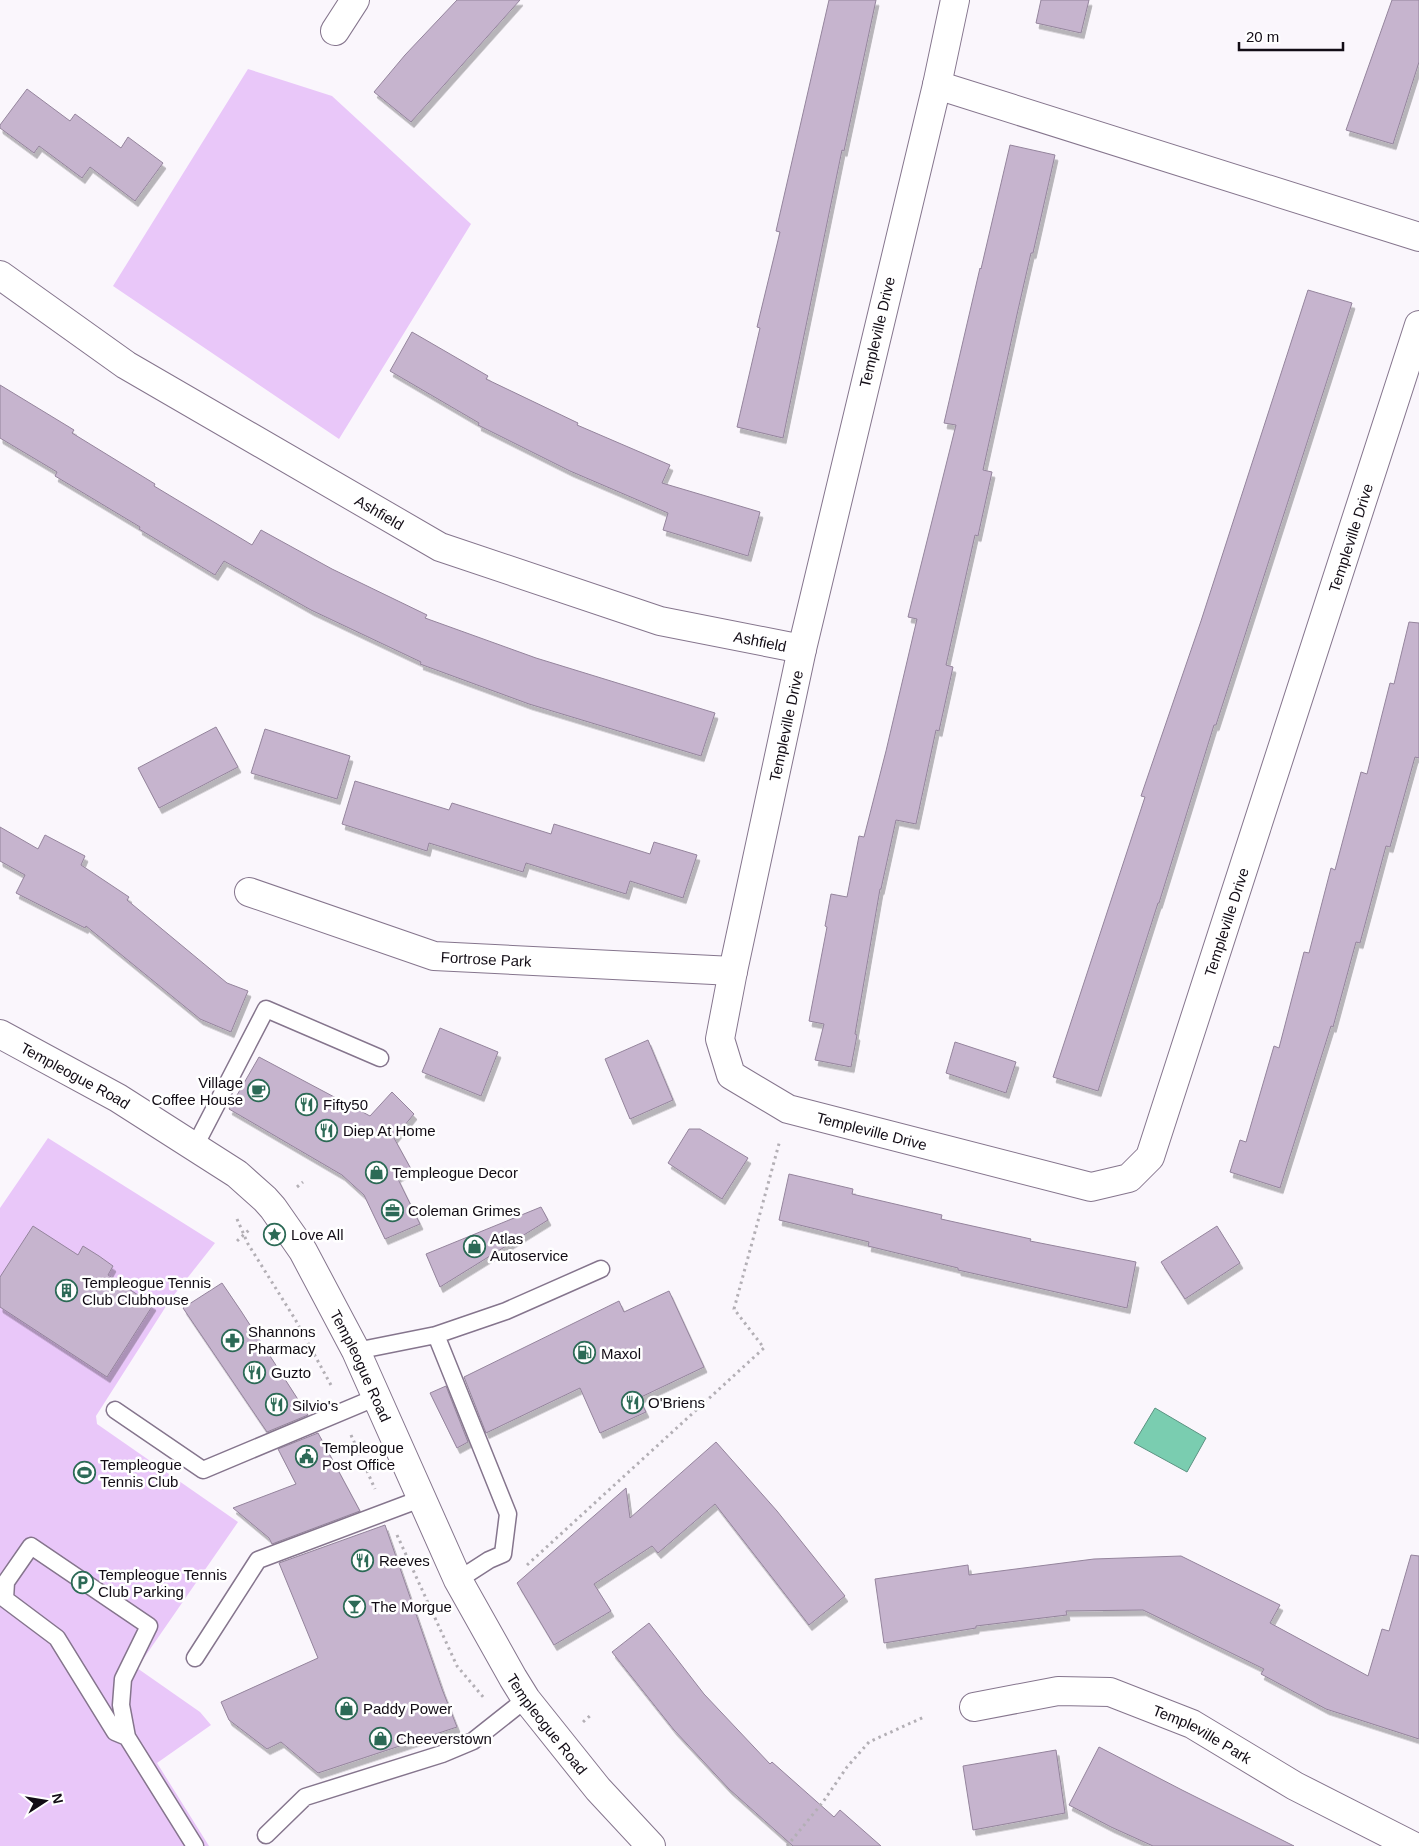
<svg xmlns="http://www.w3.org/2000/svg" width="1419" height="1846" viewBox="0 0 1419 1846" font-family="Arial,sans-serif">
	<style>
		.green { fill: #e9c7f9 }
		.water { fill: #7acdb0; stroke: #5b9382 }
		.building { fill: #c6b4ce; stroke: #94849c; filter: url(#shadow) }
		.lines { fill: none; stroke-linecap: round; stroke-linejoin: round }
		.lane-casing { stroke: #85758d; stroke-width: 19 }
		.street-casing { stroke: #85758d; stroke-width: 30 }
		.secondary-casing { stroke: #85758d; stroke-width: 30 }
		.path { stroke: #b3afb5; stroke-width: 3; stroke-dasharray: 2.5 4; stroke-linecap: butt }
		.lane { stroke: #fff; stroke-width: 16 }
		.street { stroke: #fff; stroke-width: 28 }
		.secondary { stroke: #fff; stroke-width: 28 }
		.labels { text-anchor: middle; dominant-baseline: central; stroke-width: 5; stroke-linejoin: round; paint-order: stroke }
		.street-label { font-size: 15px; fill: #120c15; stroke: #fff }
		.poi-label { font-size: 15px; fill: #120c15; stroke: #fff; text-anchor: start }
	</style>
	<defs>
		<filter id="shadow"><feDropShadow dx="3" dy="5.5" stdDeviation="0" flood-color="#0004"/></filter>
	</defs>
	<rect width="100%" height="100%" fill="#faf6fc"/>
	<path class="green" d="M248 69 332 96 471 224 339 439 113 286Z
		M48 1138 215 1243 170 1300 96 1416 97 1424 238 1522 137 1668 200 1712 211 1725 157 1763 209 1846H0V1208Z"/>
	<path class="water" d="M1155 1408 1206 1438 1187 1472 1134 1443Z"/>
	<path class="building" d="M457 0H520L411 122 374 92 405 55Z
		M829 0H876L844 151 842 150 783 438 737 427 760 328 757 327 780 232 776 231Z
		M1041 0H1089L1081 33 1036 23Z
		M1392 0H1419V62L1393 144 1346 130Z
		M27 89 70 121 75 114 121 148 128 137 163 163 135 201 90 167 82 178 39 146 34 153 0 128V125Z
		M1010 145 1055 155 1033 253H1031L1018 310 983 470 992 472 978 536 975 535 946 665 953 667 939 731 936 730 916 824 896 820 881 889H880L855 1034 857 1035 851 1067 815 1060 824 1024 809 1021 827 927 825 926 831 894 847 897 859 836 864 837 886 751 917 619 908 617 956 425 944 423 980 268 981 269Z
		M1308 290 1352 303 1216 725H1214L1159 903H1158L1098 1091 1053 1077 1145 797 1141 796 1201 621Z
		M412 332 488 376 486 379 578 423 577 425 670 465 662 483 760 512 748 556 663 530 668 513 570 471 478 425 479 423 390 371Z
		M0 385 74 430 72 433 155 484 154 486 252 545 261 530 332 569 427 615 425 618 536 658 715 713 701 756 529 704 420 664 421 662 311 610 224 561 215 575 139 529 140 527 55 476 57 472 0 438Z
		M1409 622 1419 623V758L1415 757 1390 847 1386 846 1360 943 1356 942 1333 1027 1331 1026 1280 1188 1230 1172 1240 1140 1246 1142 1274 1046 1279 1048 1304 952 1309 953 1331 868 1335 870 1361 772 1367 774 1390 683 1394 684Z
		M216 727 238 767 159 808 138 768Z
		M265 729 350 756 337 799 251 773Z
		M355 781 449 810 452 803 551 834 554 824 650 854 654 842 697 855 683 898 630 881 626 894 526 863 523 872 429 843 427 851 342 824Z
		M0 827 38 849 45 835 85 856 81 865 129 897 127 900 227 983 248 991 231 1032 200 1019 86 926 85 928 16 893 25 875 0 861Z
		M440 1028 498 1052 481 1096 422 1072Z
		M648 1040 673 1100 630 1119 605 1059Z
		M955 1042 1016 1062 1006 1093 946 1073Z
		M259 1057 370 1116 392 1092 414 1114 394 1138 411 1169 397 1177 420 1224 385 1239 364 1195 342 1175 229 1109Z
		M689 1129H700L748 1158 722 1199 668 1163Z
		M789 1174 853 1189 852 1194 942 1215 941 1219 1031 1239 1030 1241 1136 1262 1127 1308 958 1270V1268L868 1246 869 1242 779 1220Z
		M541 1207 548 1220 440 1287 426 1254Z
		M33 1226 78 1255 83 1246 99 1256 113 1266 108 1275 153 1305 107 1377 0 1307V1277Z
		M1217 1226 1240 1263 1185 1299 1161 1262Z
		M222 1283 241 1311 308 1415 267 1432 183 1308Z
		M669 1291 704 1367 639 1398 646 1412 600 1433 580 1388 486 1433 464 1377 619 1301 624 1312Z
		M446 1386 468 1442 457 1448 430 1393Z
		M318 1433 360 1511 272 1544 269 1538 233 1508 296 1484 278 1449Z
		M716 1442 777 1511 845 1596 809 1625 715 1504 658 1553 652 1546 594 1584 611 1611 554 1645 517 1583 626 1488 630 1518Z
		M385 1525 442 1689 457 1727 318 1773 281 1742 267 1749 229 1720 221 1702 318 1658 279 1563Z
		M1411 1555 1419 1556V1739L1326 1709 1261 1674 1264 1669 1143 1610 1066 1611 1067 1615 976 1626V1628L884 1643 875 1579 968 1565 969 1575 1094 1559 1181 1556 1280 1605 1270 1623 1368 1676 1382 1629 1389 1631Z
		M649 1623 704 1694 770 1764 772 1762 834 1817 840 1810 881 1846H793L729 1789 674 1730 612 1652Z
		M1099 1747 1182 1790 1294 1846H1153L1111 1827 1069 1805Z
		M1056 1750 1065 1813 973 1830 963 1766Z"/>
	<g class="lines">
		<defs>
			<path id="lane" d="M194 1148 266 1009 380 1058
				M436 1335 508 1514 503 1554 489 1560 458 1580
				M356 1351 436 1335 506 1311 601 1269
				M115 1410 203 1470 377 1397
				M195 1658 258 1560 423 1498
				M127 1737 115 1732 57 1638 5 1599 6 1582 31 1546 149 1626 123 1679 121 1705 127 1737 195 1846
				M266 1835 305 1797 442 1754 473 1741 526 1699"/>
			<g id="street">
				<path id="s1" d="M955 0 937 85 802 649 733 971 720 1039 731 1075 788 1109 1091 1187 1129 1178 1150 1157 1419 325"/>
				<path d="M335 31 355 0"/>
				<path d="M937 85 1419 237"/>
				<path id="s2" d="M0 275 126 365 440 547 660 621 802 649"/>
				<path id="s3" d="M249 892 434 956 733 971"/>
				<path id="s4" d="M974 1707 1058 1691 1110 1692 1192 1724 1295 1786 1413 1846"/>
			</g>
			<g id="secondary">
				<path id="s5" d="M0 1034 118 1098 237 1174 265 1199 273 1208 303 1251 356 1351 458 1580 513 1678 526 1699 598 1789 651 1846"/>
			</g>
		</defs>
		<use href="#lane" class="lane-casing"/>
		<use href="#street" class="street-casing"/>
		<use href="#secondary" class="secondary-casing"/>
		<path class="path" d="M297 1187 303 1182
			M237 1219 248 1244 295 1319 332 1387
			M237 1241 249 1230
			M351 1435 375 1489
			M397 1535 457 1666 484 1698
			M527 1565 764 1348 734 1309 780 1140
			M583 1722 592 1714
			M787 1846 823 1802 847 1767 869 1742 924 1717"/>
		<use href="#lane" class="lane"/>
		<use href="#street" class="street"/>
		<use href="#secondary" class="secondary"/>
	</g>
	<defs>
		<symbol id="cafe-ring" viewBox="-11 -11 22 22"><circle r="9.5" fill="#fff" stroke="#2c6a56" stroke-width="1.5"/><path d="M-5.5-4.5H6V0H3Q3 3.5 0 3.5H-2.5Q-5.5 3.5-5.5 0ZM3-3.2v2h1.7v-2ZM-6 4.5H4V6H-6Z" fill="#2c6a56"/></symbol>
		<symbol id="restaurant-ring" viewBox="-11 -11 22 22"><circle r="9.5" fill="#fff" stroke="#2c6a56" stroke-width="1.5"/><path d="M-5-6h1v4h1v-4h1v4h1v-4h1v5L-1.5 .5V6h-2V.5L-5-1ZM5-6V6H3V1.5H1.5Q1.5-4 5-6Z" fill="#2c6a56"/></symbol>
		<symbol id="shop-ring" viewBox="-11 -11 22 22"><circle r="9.5" fill="#fff" stroke="#2c6a56" stroke-width="1.5"/><path d="M-5-2.5h2.3a2.7 3.5 0 0 1 5.4 0H5L5.5 6h-11ZM-1.5-2.5h3a1.5 2.3 0 0 0-3 0Z" fill="#2c6a56"/></symbol>
		<symbol id="office-ring" viewBox="-11 -11 22 22"><circle r="9.5" fill="#fff" stroke="#2c6a56" stroke-width="1.5"/><path d="M-6-3h4V-5.5h4V-3h4V5H-6ZM-1-4.5V-3h2v-1.5ZM-6 0V1H6V0Z" fill="#2c6a56"/></symbol>
		<symbol id="sight-ring" viewBox="-11 -11 22 22"><circle r="9.5" fill="#fff" stroke="#2c6a56" stroke-width="1.5"/><path d="M0-6L1.8-2.2L6-1.7L2.9 1.2L3.7 5.4L0 3.3L-3.7 5.4L-2.9 1.2L-6-1.7L-1.8-2.2Z" fill="#2c6a56"/></symbol>
		<symbol id="building-ring" viewBox="-11 -11 22 22"><circle r="9.5" fill="#fff" stroke="#2c6a56" stroke-width="1.5"/><path d="M-4-6H4V6H1V3H-1V6H-4ZM-2.5-4.3h1.7v1.8h-1.7ZM.8-4.3h1.7v1.8H.8ZM-2.5-1h1.7V.8h-1.7ZM.8-1h1.7V.8H.8Z" fill="#2c6a56"/></symbol>
		<symbol id="pharmacy-ring" viewBox="-11 -11 22 22"><circle r="9.5" fill="#fff" stroke="#2c6a56" stroke-width="1.5"/><path d="M-2-6h4v4h4v4h-4v4h-4v-4h-4v-4h4Z" fill="#2c6a56"/></symbol>
		<symbol id="fuel-ring" viewBox="-11 -11 22 22"><circle r="9.5" fill="#fff" stroke="#2c6a56" stroke-width="1.5"/><path d="M-5.5-6h7V0h2V4h1.3V-2.5L3-4.5l.8-.8L6-3V5H2.5V1h-1V6h-7ZM-4.2-4.7v3.2H.2V-4.7Z" fill="#2c6a56"/></symbol>
		<symbol id="civic-ring" viewBox="-11 -11 22 22"><circle r="9.5" fill="#fff" stroke="#2c6a56" stroke-width="1.5"/><path d="M-.6-6.5H3V-4.5H.6V-3L4-1V1h2V6H-6V1h2V-1L-.6-3ZM-1.2 2.5V6h2.4V2.5Z" fill="#2c6a56"/></symbol>
		<symbol id="stadium-ring" viewBox="-11 -11 22 22"><circle r="9.5" fill="#fff" stroke="#2c6a56" stroke-width="1.5"/><path d="M0-5a6.5 5 0 1 0 0 10a6.5 5 0 1 0 0-10ZM-3.5-1.8h7v3.6h-7Z" fill="#2c6a56"/></symbol>
		<symbol id="parking-ring" viewBox="-11 -11 22 22"><circle r="9.5" fill="#fff" stroke="#2c6a56" stroke-width="1.5"/><path d="M-3.5-5.5H1a3.5 3.5 0 0 1 0 7H-1V5.5H-3.5ZM-1-3.4V-.6H.8a1.4 1.4 0 0 0 0-2.8Z" fill="#2c6a56"/></symbol>
		<symbol id="bar-ring" viewBox="-11 -11 22 22"><circle r="9.5" fill="#fff" stroke="#2c6a56" stroke-width="1.5"/><path d="M-6-5H6L.8 .8V4.5H3.5V6h-7V4.5H-.8V.8Z" fill="#2c6a56"/></symbol>
	</defs>
	<g fill-rule="evenodd">
		<use href="#cafe-ring" x="246" y="1078" width="25" height="25"/>
		<use href="#restaurant-ring" x="294" y="1092" width="25" height="25"/>
		<use href="#restaurant-ring" x="314" y="1118" width="25" height="25"/>
		<use href="#shop-ring" x="364" y="1160" width="25" height="25"/>
		<use href="#office-ring" x="380" y="1198" width="25" height="25"/>
		<use href="#sight-ring" x="262" y="1222" width="25" height="25"/>
		<use href="#shop-ring" x="462" y="1234" width="25" height="25"/>
		<use href="#building-ring" x="54" y="1278" width="25" height="25"/>
		<use href="#pharmacy-ring" x="220" y="1328" width="25" height="25"/>
		<use href="#fuel-ring" x="572" y="1340" width="25" height="25"/>
		<use href="#restaurant-ring" x="242" y="1360" width="25" height="25"/>
		<use href="#restaurant-ring" x="620" y="1390" width="25" height="25"/>
		<use href="#restaurant-ring" x="264" y="1392" width="25" height="25"/>
		<use href="#civic-ring" x="294" y="1444" width="25" height="25"/>
		<use href="#stadium-ring" x="72" y="1460" width="25" height="25"/>
		<use href="#restaurant-ring" x="350" y="1548" width="25" height="25"/>
		<use href="#parking-ring" x="70" y="1570" width="25" height="25"/>
		<use href="#bar-ring" x="342" y="1594" width="25" height="25"/>
		<use href="#shop-ring" x="334" y="1696" width="25" height="25"/>
		<use href="#shop-ring" x="368" y="1726" width="25" height="25"/>
	</g>
	<g class="labels">
		<g class="street-label">
			<text transform="translate(877 332) rotate(-77)">Templeville Drive</text>
			<text stroke="none"><textPath href="#s2" startOffset="448">Ashfield</textPath></text>
			<text stroke="none"><textPath href="#s1" startOffset="2202">Templeville Drive</textPath></text>
			<text stroke="none"><textPath href="#s2" startOffset="852">Ashfield</textPath></text>
			<text transform="translate(786 726) rotate(-78)">Templeville Drive</text>
			<text stroke="none"><textPath href="#s1" startOffset="1798">Templeville Drive</textPath></text>
			<text stroke="none"><textPath href="#s3" startOffset="248">Fortrose Park</textPath></text>
			<text stroke="none"><textPath href="#s5" startOffset="86">Templeogue Road</textPath></text>
			<text stroke="none"><textPath href="#s1" startOffset="1256">Templeville Drive</textPath></text>
			<text stroke="none"><textPath href="#s5" startOffset="506">Templeogue Road</textPath></text>
			<text stroke="none"><textPath href="#s5" startOffset="911">Templeogue Road</textPath></text>
			<text stroke="none"><textPath href="#s4" startOffset="239">Templeville Park</textPath></text>
		</g>
		<g class="poi-label">
			<text x="243" y="1082" text-anchor="end">Village<tspan x="243" dy="17">Coffee House</tspan></text>
			<text x="323" y="1104">Fifty50</text>
			<text x="343" y="1130">Diep At Home</text>
			<text x="392" y="1172">Templeogue Decor</text>
			<text x="408" y="1210">Coleman Grimes</text>
			<text x="291" y="1234">Love All</text>
			<text x="490" y="1238">Atlas<tspan x="490" dy="17">Autoservice</tspan></text>
			<text x="82" y="1282">Templeogue Tennis<tspan x="82" dy="17">Club Clubhouse</tspan></text>
			<text x="248" y="1331">Shannons<tspan x="248" dy="17">Pharmacy</tspan></text>
			<text x="601" y="1353">Maxol</text>
			<text x="271" y="1372">Guzto</text>
			<text x="648" y="1402">O'Briens</text>
			<text x="292" y="1405">Silvio's</text>
			<text x="322" y="1447">Templeogue<tspan x="322" dy="17">Post Office</tspan></text>
			<text x="100" y="1464">Templeogue<tspan x="100" dy="17">Tennis Club</tspan></text>
			<text x="379" y="1560">Reeves</text>
			<text x="98" y="1574">Templeogue Tennis<tspan x="98" dy="17">Club Parking</tspan></text>
			<text x="371" y="1606">The Morgue</text>
			<text x="363" y="1708">Paddy Power</text>
			<text x="396" y="1738">Cheeverstown</text>
		</g>
	</g>
	<g transform="translate(45 1801) rotate(78)" stroke="#ffffff" stroke-width="4" paint-order="stroke">
	<path d="M0-4L9 19L0 12L-9 19Z" fill="#120c15"/>
	<text y="-8" font-size="14" font-weight="bold" text-anchor="middle" fill="#120c15">N</text>
	</g>
	<path d="M1239 42v8h104v-8" fill="none" stroke="#120c15" stroke-width="2.5"/>
	<text x="1246" y="42" font-size="15" fill="#120c15" stroke="#ffffff" stroke-width="4" paint-order="stroke">20 m</text>
</svg>
